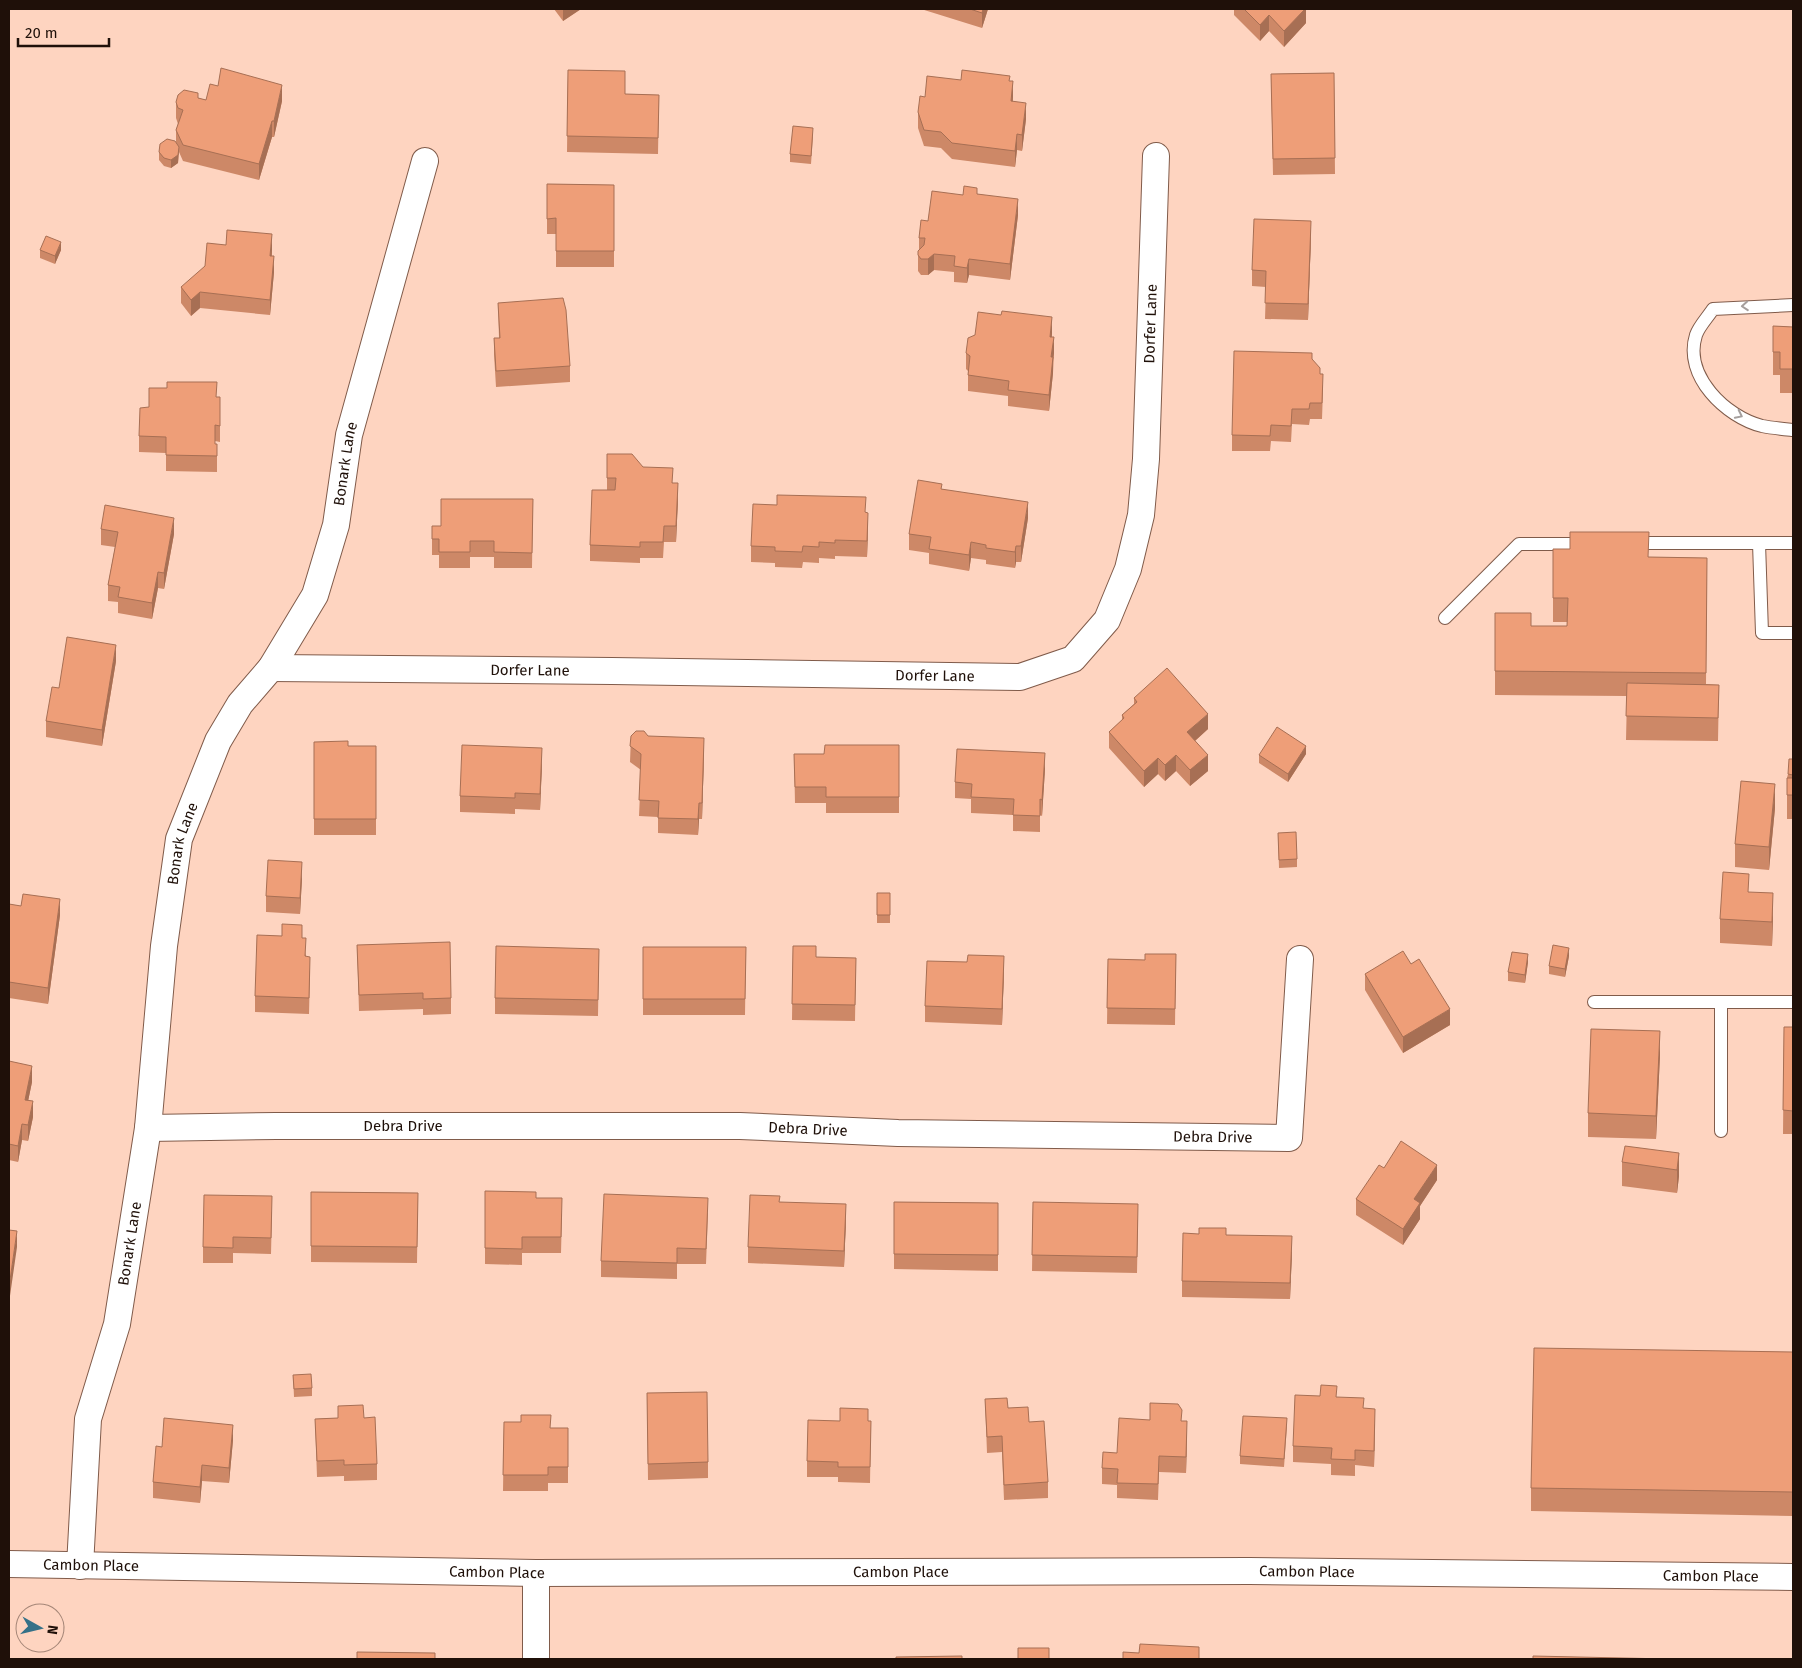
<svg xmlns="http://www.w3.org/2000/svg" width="1802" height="1668" viewBox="0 0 1802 1668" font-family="'Fira Sans',sans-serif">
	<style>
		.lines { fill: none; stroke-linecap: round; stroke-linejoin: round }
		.lane-casing { stroke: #805b4a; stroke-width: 14 }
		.street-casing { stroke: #805b4a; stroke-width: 28 }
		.lane { stroke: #fff; stroke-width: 12 }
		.street { stroke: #fff; stroke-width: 26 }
		.wall { fill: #cd8867 }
		.shaded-wall { fill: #a76f54 }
		.building { fill: #ee9e78; stroke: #a76f54 }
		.oneway { stroke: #a59f9d }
		.labels { text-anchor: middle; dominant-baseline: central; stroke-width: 5; stroke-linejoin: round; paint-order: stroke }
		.street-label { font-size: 15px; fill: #1f1009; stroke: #fed4c0 }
	</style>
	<rect width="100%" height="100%" fill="#fed4c0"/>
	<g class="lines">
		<defs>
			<path id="lane" d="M1793 305 1713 309C1708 317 1699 326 1696 335 1683 376 1726 417 1762 426 1772 428 1783 429 1793 430
				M1633 543H1793
				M1759 543 1762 633H1793
				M1445 618 1519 544H1586
				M1594 1002H1793
				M1721 1131V1002"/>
			<g id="street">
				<path id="s1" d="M271 668 612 671 1020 677 1073 659 1107 620 1128 569 1141 515 1146 459 1156 156"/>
				<path id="s2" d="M148 1128 276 1126H740L898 1133 1289 1138 1300 959"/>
				<path id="s3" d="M9 1564 536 1573 1249 1571 1793 1577"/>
				<path id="s4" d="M80 1566 88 1419 117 1324 148 1128 164 946 179 839 218 741 240 704 271 668 315 595 336 525 349 435 425 161"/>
				<path d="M536 1573V1659"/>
			</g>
		</defs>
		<use href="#lane" class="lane-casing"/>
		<use href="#street" class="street-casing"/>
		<use href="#lane" class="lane"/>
		<use href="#street" class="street"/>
	</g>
	<path class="wall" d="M554 9H581L563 21Z
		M921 9H988L982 28Z
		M1234 9H1306V23L1284 47 1269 31 1260 41 1234 15Z
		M568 70 625 94 659 95 658 154 567 152Z
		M1334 73 1335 174 1273 175 1271 74Z
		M961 80 1010 81 1013 97V102L1026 119 1022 151 1017 150 1015 167 952 159 941 148 924 146 918 128V112L925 97Z
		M198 98 206 100 282 101 274 137H272L259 180 183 161 179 152 178 163 171 168 164 166 159 160V152L176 143V130L178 124 176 118V102Z
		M813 136 811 164 790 162V154Z
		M547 184 614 185V267H556V234H547Z
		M977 194 1018 215 1010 280 969 275 967 283 954 282V272L934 270 928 275H921L918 271V255L919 249V238L928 221 963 195Z
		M1311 237 1308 320 1265 319 1266 287 1252 286V270Z
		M40 250H61L55 264 40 258Z
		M272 250V256L274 272 270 315 200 308 191 316 181 303V287Z
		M498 303 570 366V382L496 387 494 354V338H499Z
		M1001 315 1052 333V337L1054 353 1053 373 1049 411 1008 406V396L968 391V371L966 369V353L975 335Z
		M1773 326 1793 327V393H1780V375H1773Z
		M1312 360 1320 374 1323 390 1322 419H1310L1309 425 1292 424 1291 442 1271 441 1270 451H1232V435Z
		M217 397H220V442L215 441V444H217V472L166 471V453L139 452V436L149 407Z
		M643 467 673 483 678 499 676 542H664L663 558H640V563L590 561V545L607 490V478Z
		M942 489 1028 518 1021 562H1016L1015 568 986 564V560L971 558 969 571 929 564V553L909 550V534Z
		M533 499 532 568H494V557H470V568H439V555H432V526H441Z
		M866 512 868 529 867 557 835 556V559L819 558V563L803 562 802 568 775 567V563L751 562V546Z
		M101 529 174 534 164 589 158 588 152 619 118 613V602L108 601V585L115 547 101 545Z
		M1553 549 1649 557 1707 558 1706 684 1719 685 1718 741 1626 740 1627 696 1495 695V613L1531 626H1567V622H1553Z
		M116 661 102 746 46 737V721L59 688Z
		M1134 698 1208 729 1195 741 1208 771 1190 786 1176 771 1165 781 1158 774 1144 787 1109 748V732L1122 720V715L1134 704Z
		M631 736H648L704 754 702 819H699L698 835 658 833V817L639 816 641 770 630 762Z
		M314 742 348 746H376V835H314Z
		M899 745V813H826V803H795L794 754H824Z
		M1306 754 1288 782 1259 763V755Z
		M1793 759V819H1787V778L1788 774Z
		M542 764 540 810 515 809V814L460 812V796Z
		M1045 769 1042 816 1040 815V832L1013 831V815L971 813V799L955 798V782Z
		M1775 808 1769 870 1735 867V844Z
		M1278 833 1297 859V867L1279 868Z
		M302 878 300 914 266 912V896Z
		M1749 892 1773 917 1772 946 1720 943V919Z
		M877 893H890V923H877Z
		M9 904 60 915 48 1004 9 998Z
		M302 938 306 956 310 972 309 1014 255 1012V996Z
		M357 945 451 998V1014L423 1015V1009L359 1011Z
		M793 946 816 957 856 958 855 1021 792 1020Z
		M643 947H746L745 1015H643Z
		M599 949 598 1016 495 1014V998Z
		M1176 954 1175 1025 1107 1024 1108 959 1145 960Z
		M1569 956 1565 977 1549 974V966Z
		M1528 962 1525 983 1508 981V972Z
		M1004 972 1002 1025 925 1022V1006Z
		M1365 974 1450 1025 1403 1053 1365 990Z
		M1784 1027H1793V1134H1783Z
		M1660 1055 1656 1139 1588 1137V1113Z
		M9 1061 32 1082 28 1101 33 1117 28 1141 22 1140 18 1162 9 1160Z
		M1679 1153V1176L1677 1193 1622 1186V1162Z
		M1384 1168 1437 1180 1420 1206V1219L1403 1245 1356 1215V1199Z
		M485 1191 536 1198 562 1214 561 1253H522V1265L485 1264Z
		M311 1192 418 1193 417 1263 311 1262Z
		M780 1202 846 1220 844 1267 748 1263V1247Z
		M894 1202 998 1203V1271L894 1269Z
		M1033 1202 1138 1220 1137 1273 1032 1271Z
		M272 1212 271 1254 233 1253V1263H203V1247Z
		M708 1213 706 1264H677V1279L601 1277V1261Z
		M1226 1235 1292 1252 1290 1299 1182 1297V1281Z
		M1793 1352V1516L1531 1511V1488Z
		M293 1375 312 1388V1396L294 1397Z
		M647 1393 708 1462V1478L648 1480Z
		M1337 1397 1375 1425 1374 1467 1355 1465V1476L1331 1475V1464L1293 1462V1446Z
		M985 1399 1008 1408 1029 1422 1048 1482V1498L1004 1500 1002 1452 987 1453Z
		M338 1406 364 1418 377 1464V1480L344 1481V1476L317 1477 315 1419 338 1418Z
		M840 1421H871L870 1483 838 1482V1477H807V1461Z
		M1182 1421 1187 1437 1186 1473 1159 1472 1158 1500 1117 1498V1485L1102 1484V1468L1117 1453Z
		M504 1422 551 1428H568V1483H548V1491H503Z
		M1287 1426 1284 1467 1240 1464V1456Z
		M233 1440 229 1483 202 1481 200 1503 153 1498V1482L162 1447Z"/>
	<path class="shaded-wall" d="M563 9H581L563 21Z
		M983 9H988L982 28V13Z
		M1305 9H1306V23L1284 47V31Z
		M1269 15V31L1260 41V25Z
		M1013 81V97L1011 117V101Z
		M282 85V101L274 137V121Z
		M1026 103V119L1022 151V135Z
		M272 121V137L259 180V164Z
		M1017 134V150L1015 167V151Z
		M179 147 178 163 171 168V160Z
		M1018 199V215L1010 280V264Z
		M1311 221V237L1308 320V304Z
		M272 234V250L270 272V256Z
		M61 242V250L55 264V256Z
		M934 254V270L928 275V259Z
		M274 256V272L270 315V300Z
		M969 259V275L967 283V268Z
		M200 292V308L191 316V300Z
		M1052 317V333L1050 352V337Z
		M1054 337V353L1051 373V357Z
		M1053 357V373L1049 411V395Z
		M678 483V499L676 542V526Z
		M1028 502V518L1021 562V546Z
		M868 513V529L867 557V541Z
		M174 518V534L164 589V573Z
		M971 542V558L969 571V555Z
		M1016 546V562L1015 568V552Z
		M158 572V588L152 619V603Z
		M116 645V661L102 746V730Z
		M1208 714V729L1187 748V732Z
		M704 738V754L702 819V803Z
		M1306 746V754L1288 782V774Z
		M542 748V764L540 810V794Z
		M1045 753V769L1042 816V800Z
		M1176 755V771L1165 781V765Z
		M1208 755V771L1190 786V770Z
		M1158 758V774L1144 787V771Z
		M1775 784V808L1769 870V847Z
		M699 803V819L698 835V819Z
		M302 862V878L300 914V898Z
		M1773 893V917L1772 946V922Z
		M60 899V915L48 1004V988Z
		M1569 948V956L1565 977V969Z
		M1528 954V962L1525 983V975Z
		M1004 956V972L1002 1025V1009Z
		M1450 1009V1025L1403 1053V1037Z
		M1660 1031V1055L1656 1139V1116Z
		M32 1066V1082L25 1116V1100Z
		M33 1101V1117L28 1141V1125Z
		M22 1124V1140L18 1162V1146Z
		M1679 1153V1176L1677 1193V1170Z
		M1437 1165V1180L1420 1206V1219L1403 1245V1229L1414 1199Z
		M846 1204V1220L844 1267V1251Z
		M17 1231V1247L9 1303V1287Z
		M1292 1236V1252L1290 1299V1283Z
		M1375 1409V1425L1374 1467V1451Z
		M1187 1421V1437L1186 1473V1457Z
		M233 1425V1440L229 1483V1468Z
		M202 1465V1481L200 1503V1487Z"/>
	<path class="building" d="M970 9H983L982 13Z
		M1244 9H1305L1284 31 1269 15 1260 25Z
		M221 68 282 85 274 121H272L259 164 183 145 176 130 183 110 178 108 176 102 178 95 184 90 198 93V98L206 100 210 84 218 86Z
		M568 70 625 71V94L659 95 658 138 567 136Z
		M962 70 1010 76 1009 81H1013L1011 101 1026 103 1022 135 1017 134 1015 151 952 143 941 132 924 130 918 112 920 96 925 97 927 76 961 80Z
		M1334 73 1335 158 1273 159 1271 74Z
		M793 126 813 128 811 156 790 154Z
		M167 139 175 141 179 147 178 155 171 160 164 158 159 152 160 144Z
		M547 184 614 185V251H556V218L547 219Z
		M964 186 977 188V194L1018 199 1010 264 969 259 967 268 954 266 955 256 934 254 928 259H921L918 255V251L924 245 925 238H919L921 220 928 221 932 191 963 195Z
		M1254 219 1311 221 1308 304 1265 303 1266 271 1252 270Z
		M227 230 272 234 270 256H274L270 300 200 292 191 300 181 287 205 266 207 243 226 245Z
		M46 236 61 242 55 256 40 250Z
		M563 298 566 310 570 366 496 371 494 338H500L498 303Z
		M1002 311 1052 317 1050 337H1054L1051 357H1053L1049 395 1008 390 1009 381 968 375 970 356 966 353 968 338 975 335 978 312 1001 315Z
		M1773 326 1793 327V369H1780V352H1773Z
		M1234 351 1312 353V359L1320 368V374H1323L1322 403H1310L1309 409H1292L1291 426 1271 425 1270 436 1232 435Z
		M167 382H217L216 397H220V426L215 425V444H217V456L166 455V437L139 436 140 408 149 407V388H167Z
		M607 454H632L643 467 673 468 672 483H678L676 526H664L663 542H640V547L590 545 592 490H615L616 478H607Z
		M918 480 942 484 941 489 1028 502 1021 546H1016L1015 552 986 548V545L971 542 969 555 929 549 931 537 909 534Z
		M777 495 866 497 865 512 868 513 867 541 835 540V543L819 542V547L803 546 802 552 775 551V547L751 546 753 504 777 505Z
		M441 499H533L532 553 494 552V541H470V552H439V539H432V526H441Z
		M105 505 174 518 164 573 158 572 152 603 118 597 120 587 108 585 118 532 101 529Z
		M1570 532H1649L1648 557 1707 558 1706 673 1495 671V613H1531V626H1567L1568 598H1553V549H1570Z
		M67 637 116 645 102 730 46 721 52 687 59 688Z
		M1167 668 1208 714 1187 732 1208 755 1190 770 1176 755 1165 765 1158 758 1144 771 1109 732 1124 718 1122 715 1137 702 1134 698Z
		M1627 683 1719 685 1718 718 1626 716Z
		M1277 727 1306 746 1288 774 1259 755Z
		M636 731H644L648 736 704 738 702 803H699L698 819 658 818 659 801 639 800 641 754 630 746 631 736Z
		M348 741V746H376V819H314V742Z
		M462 745 542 748 540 794 515 793V798L460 796Z
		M825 745H899V797H826V787H795L794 754H824Z
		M957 749 1045 753 1042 800 1040 799V816L1013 815 1014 799 971 797 972 784 955 782Z
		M1789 759H1793V775L1788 774Z
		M1787 778H1793V795H1787Z
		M1741 781 1775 784 1769 847 1735 844Z
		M1296 832 1297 859 1279 860 1278 833Z
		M268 860 302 862 300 898 266 896Z
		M1723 872 1749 874 1748 892 1773 893 1772 922 1720 919Z
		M877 893H890V915H877Z
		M23 894 60 899 48 988 9 982V904L21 906Z
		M282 924 302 925V938H306L305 956 310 957 309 998 255 996 257 935 282 936Z
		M450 942 451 998 423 999V993L359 995 357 945Z
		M1553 945 1569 948 1565 969 1549 966Z
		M496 946 599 949 598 1000 495 998Z
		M793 946H816V957L856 958 855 1005 792 1004Z
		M643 947H746L745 999H643Z
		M1403 951 1411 964 1419 959 1450 1009 1403 1037 1365 974Z
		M1512 952 1528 954 1525 975 1508 972Z
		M1145 954H1176L1175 1009 1107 1008 1108 959 1145 960Z
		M968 955 1004 956 1002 1009 925 1006 927 961 967 962Z
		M1784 1027H1793V1111L1783 1110Z
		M1591 1029 1660 1031 1656 1116 1588 1113Z
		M9 1061 32 1066 25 1100 33 1101 28 1125 22 1124 18 1146 9 1144Z
		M1401 1141 1437 1165 1414 1199 1420 1203 1403 1229 1356 1199 1379 1165 1384 1168Z
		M1625 1146 1679 1153 1677 1170 1622 1162Z
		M485 1191 536 1192V1198H562L561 1237H522V1249L485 1248Z
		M311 1192 418 1193 417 1247 311 1246Z
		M604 1194 708 1198 706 1249 677 1248V1263L601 1261Z
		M204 1195 272 1196 271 1238 233 1237V1248L203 1247Z
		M750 1195 780 1196 779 1202 846 1204 844 1251 748 1247Z
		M894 1202 998 1203V1255L894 1254Z
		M1033 1202 1138 1204 1137 1257 1032 1255Z
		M1199 1228H1226V1235L1292 1236 1290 1283 1182 1281 1183 1233 1199 1234Z
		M9 1230 17 1231 9 1287Z
		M1534 1348 1793 1352V1492L1531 1488Z
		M311 1374 312 1388 294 1389 293 1375Z
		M1321 1385 1337 1386 1336 1397 1364 1398 1363 1408 1375 1409 1374 1451 1355 1450V1460L1331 1459 1332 1448 1293 1446 1295 1395 1320 1396Z
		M707 1392 708 1462 648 1464 647 1393Z
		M1007 1398 1008 1408 1028 1407 1029 1422 1044 1421 1048 1482 1004 1485 1002 1436 987 1437 985 1399Z
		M1150 1403 1178 1404 1182 1410 1181 1421H1187L1186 1457 1159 1456 1158 1484 1117 1483 1118 1469 1102 1468 1103 1452 1117 1453 1119 1418 1150 1420Z
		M363 1405 364 1418 375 1417 377 1464 344 1465V1460L317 1461 315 1419 338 1418V1406Z
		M840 1408 868 1409V1421H871L870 1467H838V1462L807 1461 808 1420 840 1421Z
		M521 1415H551L550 1428H568V1467H548V1475H503L504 1422H521Z
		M1243 1416 1287 1418 1284 1459 1240 1456Z
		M164 1418 233 1425 229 1468 202 1465 200 1487 153 1482 156 1446 162 1447Z
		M1140 1644 1199 1647V1659H1123V1652L1139 1653Z
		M1018 1648H1049V1659H1018Z
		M357 1652 435 1653V1659H357Z
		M962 1656V1659H896V1657Z
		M1533 1656 1668 1659H1533Z"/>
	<defs><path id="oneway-chevron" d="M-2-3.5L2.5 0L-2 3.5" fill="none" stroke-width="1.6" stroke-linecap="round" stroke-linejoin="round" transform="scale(1.25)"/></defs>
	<g class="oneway">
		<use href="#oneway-chevron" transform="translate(1745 306) rotate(176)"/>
		<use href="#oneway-chevron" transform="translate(1739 415) rotate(26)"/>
	</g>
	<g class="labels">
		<g class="street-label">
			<text stroke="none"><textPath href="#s1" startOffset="1159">Dorfer Lane</textPath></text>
			<text stroke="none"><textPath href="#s4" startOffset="1152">Bonark Lane</textPath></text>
			<text stroke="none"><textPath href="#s1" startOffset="259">Dorfer Lane</textPath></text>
			<text stroke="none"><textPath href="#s1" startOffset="664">Dorfer Lane</textPath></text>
			<text stroke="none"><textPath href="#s4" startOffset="732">Bonark Lane</textPath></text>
			<text stroke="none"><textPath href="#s2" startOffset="255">Debra Drive</textPath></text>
			<text stroke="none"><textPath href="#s2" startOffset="660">Debra Drive</textPath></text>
			<text stroke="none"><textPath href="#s2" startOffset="1065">Debra Drive</textPath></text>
			<text stroke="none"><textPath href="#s4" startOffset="328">Bonark Lane</textPath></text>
			<text stroke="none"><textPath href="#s3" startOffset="82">Cambon Place</textPath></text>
			<text stroke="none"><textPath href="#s3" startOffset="488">Cambon Place</textPath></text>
			<text stroke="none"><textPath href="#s3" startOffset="892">Cambon Place</textPath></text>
			<text stroke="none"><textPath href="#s3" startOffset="1298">Cambon Place</textPath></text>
			<text stroke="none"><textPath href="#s3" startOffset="1702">Cambon Place</textPath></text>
		</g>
	</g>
	<rect width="1802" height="1668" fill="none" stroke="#1f1009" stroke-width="20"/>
	<g transform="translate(40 1628) rotate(98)"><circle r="24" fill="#fed4c0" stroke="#a58677"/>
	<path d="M0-4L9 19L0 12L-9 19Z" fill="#357188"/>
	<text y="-8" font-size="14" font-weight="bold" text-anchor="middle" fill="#1f1009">N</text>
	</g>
	<path d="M18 38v8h91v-8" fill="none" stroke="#1f1009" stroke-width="2.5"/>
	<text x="25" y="38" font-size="15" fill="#1f1009" stroke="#fed4c0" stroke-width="4" paint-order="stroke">20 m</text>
</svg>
